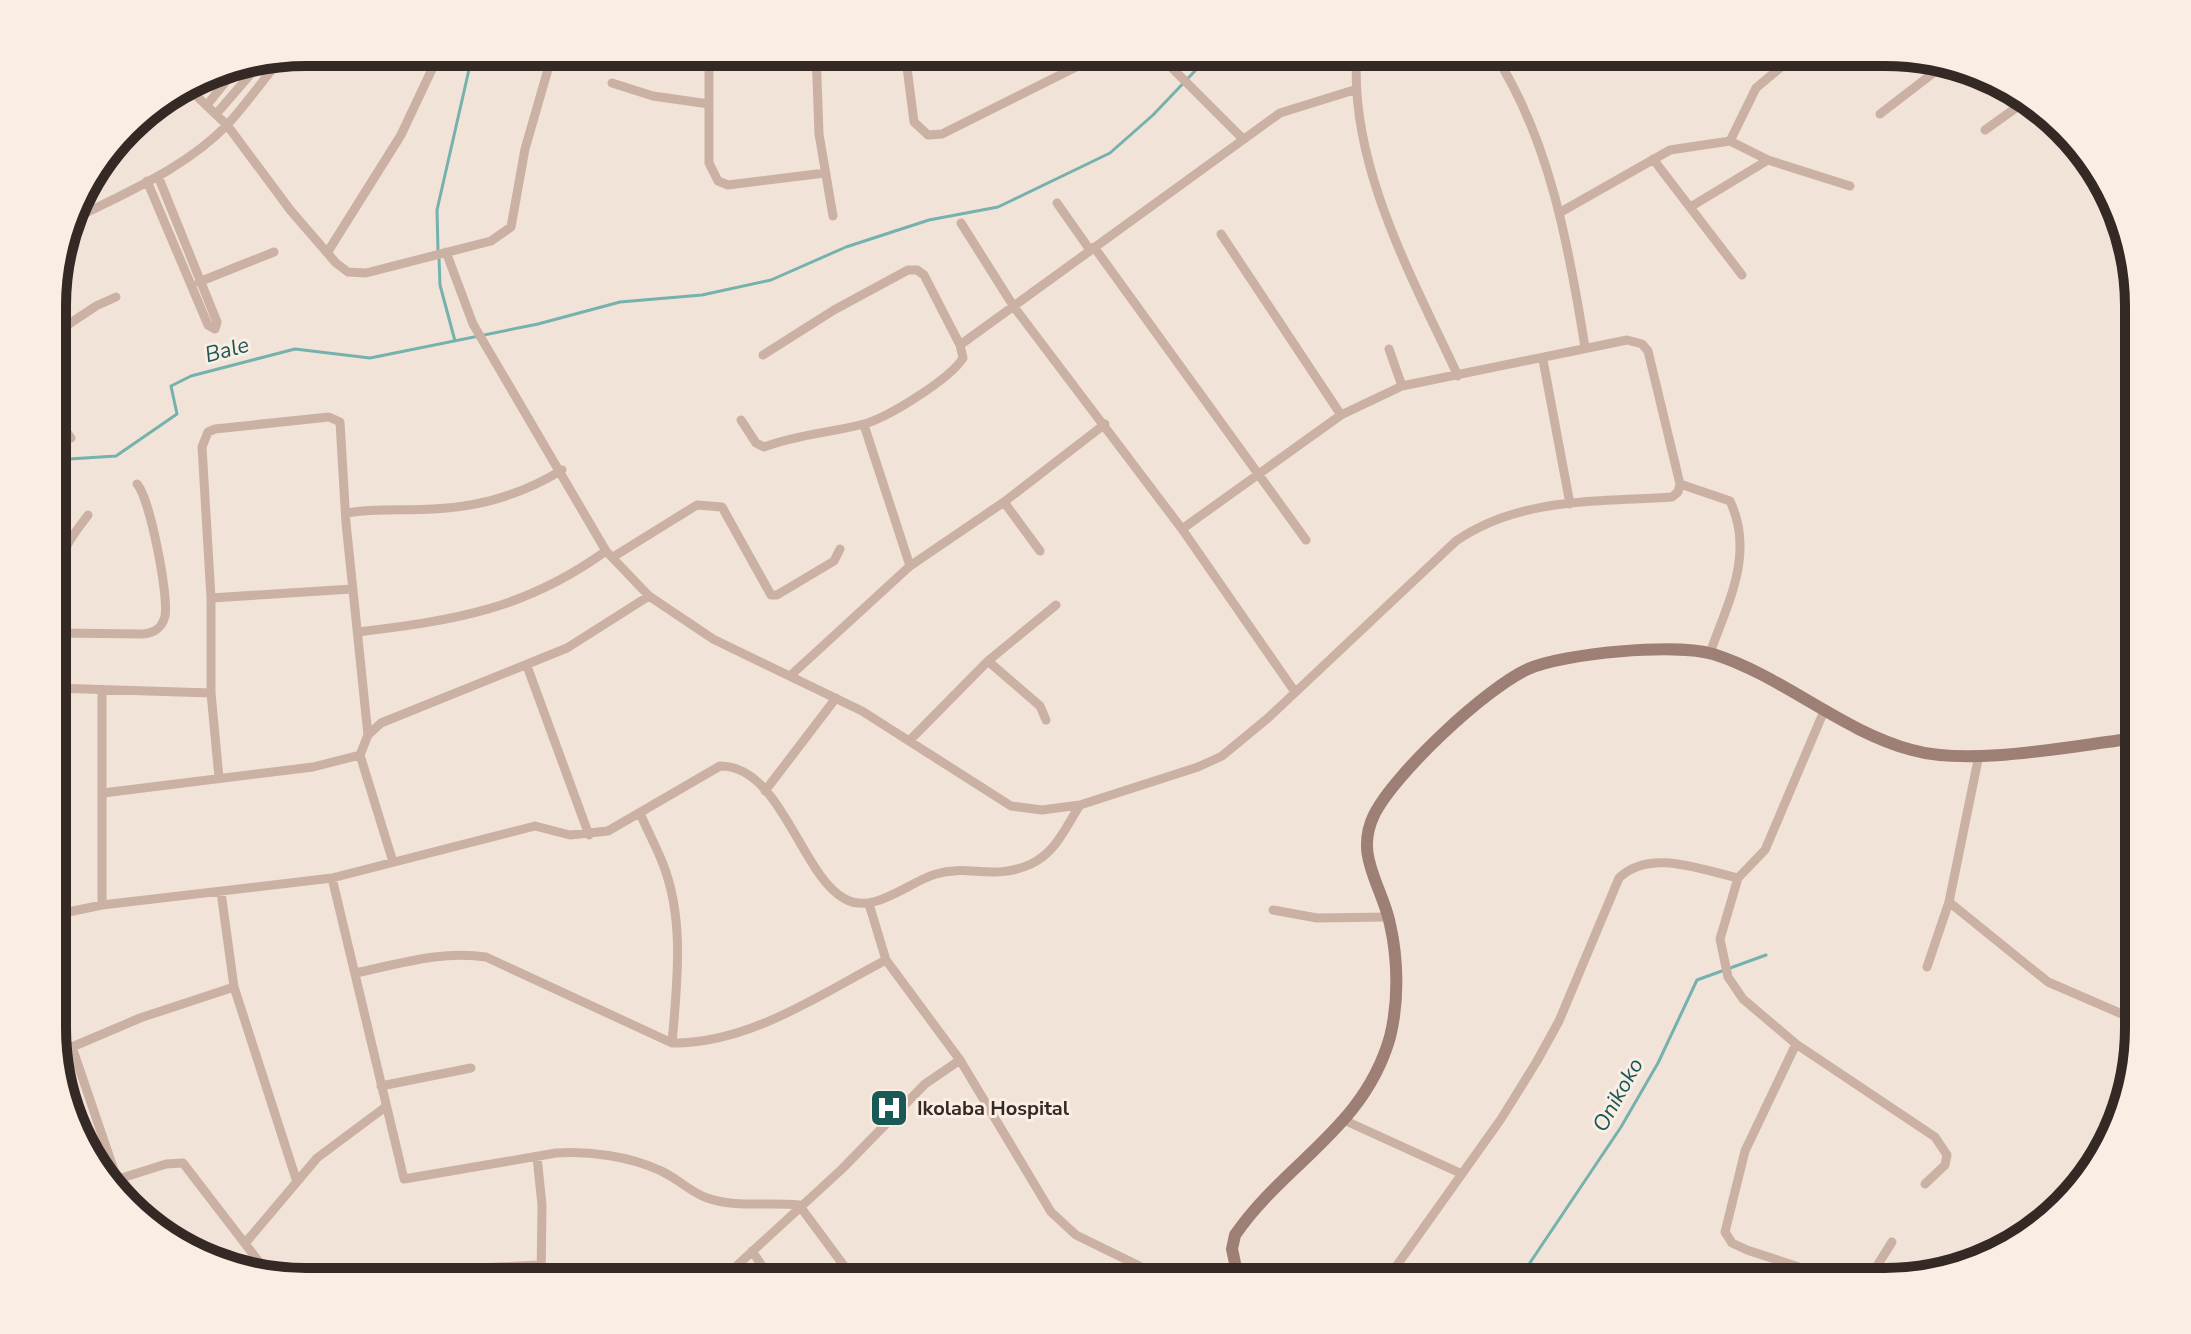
<svg xmlns="http://www.w3.org/2000/svg" width="2191" height="1334" viewBox="0 0 2191 1334" font-family="'Nunito Sans',sans-serif">
	<style>
		.lines { fill: none; stroke-linecap: round; stroke-linejoin: round }
		.stream { stroke: #75b1ad; stroke-width: 3 }
		.minor { stroke: #cbb1a3; stroke-width: 9 }
		.secondary { stroke: #9e7f75; stroke-width: 12 }
		.labels { text-anchor: middle; dominant-baseline: central; stroke-width: 6; stroke-linejoin: round; paint-order: stroke }
		.poi-label { font-size: 20px; font-weight: bold; fill: #352926; stroke: #faeee4; text-anchor: start }
		.water-label { font-size: 22px; font-style: italic; fill: #195956; stroke: #faeee4 }
		.rim { fill: none; stroke: #352926; stroke-width: 10 }
	</style>
	<rect width="100%" height="100%" fill="#f2e3d8"/>
	<g class="lines">
		<path class="stream" d="M438 251 437 210 473 52
			M439 258 440 285 455 341
			M54 460 116 456 177 414 171 386 191 376 295 349 370 358 538 324 620 302 702 295 771 280 846 247 929 220 998 207 1110 153 1153 115 1213 52
			M1517 1282 1621 1127 1658 1063 1697 980 1766 955"/>
		<path class="minor" d="M709 52V163L718 181 728 185 825 173
			M816 52 819 134 833 216
			M905 52 914 122 928 135 942 134 1106 52
			M1156 52 1242 138
			M1357 52C1348 163 1412 277 1458 376
			M1493 52C1549 137 1569 247 1585 347
			M1687 52 1688 53
			M612 83 653 96 709 104
			M186 86 227 125 291 211 336 263 348 272 366 273 491 241 511 227 525 149 553 52
			M207 105 239 65
			M217 113 262 61
			M1880 114 1941 67
			M1985 130 2027 100
			M1730 141 1768 160 1850 186
			M1653 159 1742 275
			M147 181 208 325 215 329 217 322 158 176
			M1057 203 1090 250
			M1692 206 1768 160
			M1559 213 1670 150 1730 141 1756 88 1799 52
			M70 221C124 193 185 169 228 124 247 103 264 79 282 57
			M961 223 1014 307 1182 529 1295 692
			M1221 234 1341 415
			M1094 247 1306 540
			M446 252 473 324 606 551 649 596 713 639 862 711 1011 806 1042 810 1080 805
			M327 253 401 135 440 52
			M199 282 274 252
			M54 334 96 306 116 297
			M1389 349 1402 386
			M763 355 834 310 908 270H917L924 275 960 345
			M1543 360 1570 504
			M54 414 71 438
			M741 420 756 443 764 447C796 435 827 433 860 425 885 420 950 379 963 358L960 345 1280 113 1354 90
			M864 425 910 566
			M1680 484 1730 501C1755 554 1728 602 1710 653
			M1004 502 1040 551
			M347 513C377 508 404 511 433 509 479 507 523 494 562 470
			M613 557 697 505 722 507 771 595H777L834 561 840 549
			M2138 583 2135 598 2138 703
			M211 598 352 589
			M358 632C455 620 524 610 606 551
			M59 633 143 634C155 633 162 628 165 616 169 597 150 498 137 484
			M988 661 1040 706 1046 720
			M527 666 589 835
			M790 676 910 566 1004 502 1105 424
			M54 688 211 693
			M64 689C60 650 50 581 67 546 72 535 81 525 88 515
			M102 690V905
			M1824 711 1765 850 1738 878 1720 939 1728 977 1743 999 1796 1044 1935 1137 1947 1155 1945 1165 1925 1184
			M910 740 988 661 1056 605
			M360 755 393 862
			M219 778 211 693V598L202 447 208 432 215 429 329 417 340 422 346 523 368 735
			M765 791 836 698
			M103 793 313 767 360 755 368 735 381 723 567 648 649 596
			M640 813C647 830 656 846 663 864 685 920 677 984 672 1043
			M332 878 404 1179 556 1153C590 1151 628 1156 659 1170 676 1177 690 1192 707 1198 736 1208 768 1202 799 1205L856 1282
			M221 892 234 987 296 1179
			M1949 902 2048 982 2138 1021
			M869 904 886 960 960 1060 1051 1212 1076 1235 1172 1282
			M1273 910 1317 918 1388 917
			M54 915 102 905 332 878 535 826 570 835 608 831 720 766C781 765 801 876 845 899 874 915 908 882 936 874 969 864 994 881 1031 864 1057 851 1065 828 1080 805L1198 767 1222 756 1268 718 1456 541C1519 497 1598 502 1672 497L1678 492 1680 484 1648 351 1642 344 1627 340 1402 386 1341 415 1182 529
			M1927 967 1949 902 1979 755
			M356 973C398 964 443 950 486 957L672 1043C749 1044 819 995 886 960
			M54 1035 59 1041 72 1047 117 1179
			M1796 1044 1745 1151 1725 1232 1732 1243 1747 1250 1802 1268 1850 1276 1875 1269 1892 1242
			M72 1047 140 1018 234 987
			M381 1086 471 1068
			M1346 1121 1460 1173
			M537 1157 542 1205 541 1282
			M109 1182 166 1164 183 1163 266 1271
			M247 1241 317 1158 384 1108
			M752 1251 773 1282
			M362 1282C421 1268 481 1268 541 1265
			M719 1282 842 1169 925 1084 960 1060
			M1385 1282 1501 1119 1537 1061 1559 1021 1619 878C1650 848 1701 870 1738 878"/>
		<path class="secondary" d="M1239 1282 1232 1249 1235 1235C1284 1163 1364 1129 1390 1037 1399 1001 1398 959 1390 924 1382 885 1354 856 1374 815 1394 774 1486 688 1528 669 1564 653 1676 643 1713 654 1783 676 1841 731 1912 750 1972 767 2075 745 2138 738"/>
	</g>
	<defs>
		<symbol id="hospital-square" viewBox="-11 -11 22 22"><rect x="-9" y="-9" width="18" height="18" rx="4" fill="#195956" stroke="#faeee4"/><path d="M-5-5h3v3.5h4V-5h3V5h-3V1.5h-4V5h-3Z" fill="#fff"/></symbol>
	</defs>
	<g fill-rule="evenodd">
		<use href="#hospital-square" x="867" y="1086" width="44" height="44"/>
	</g>
	<g class="labels">
		<g class="poi-label">
			<text x="917" y="1108">Ikolaba Hospital</text>
		</g>
		<g class="water-label">
			<text transform="translate(227 350) rotate(-15)">Bale</text>
			<text transform="translate(1618 1095) rotate(-61)">Onikoko</text>
		</g>
	</g>
	<path d="M0 0H2191V1334H0ZM306 66H1885A240 240 0 0 1 2125 306V1028A240 240 0 0 1 1885 1268H306A240 240 0 0 1 66 1028V306A240 240 0 0 1 306 66Z" fill="#faeee4" fill-rule="evenodd"/>
	<path class="rim" d="M306 66H1885A240 240 0 0 1 2125 306V1028A240 240 0 0 1 1885 1268H306A240 240 0 0 1 66 1028V306A240 240 0 0 1 306 66Z"/>
</svg>
